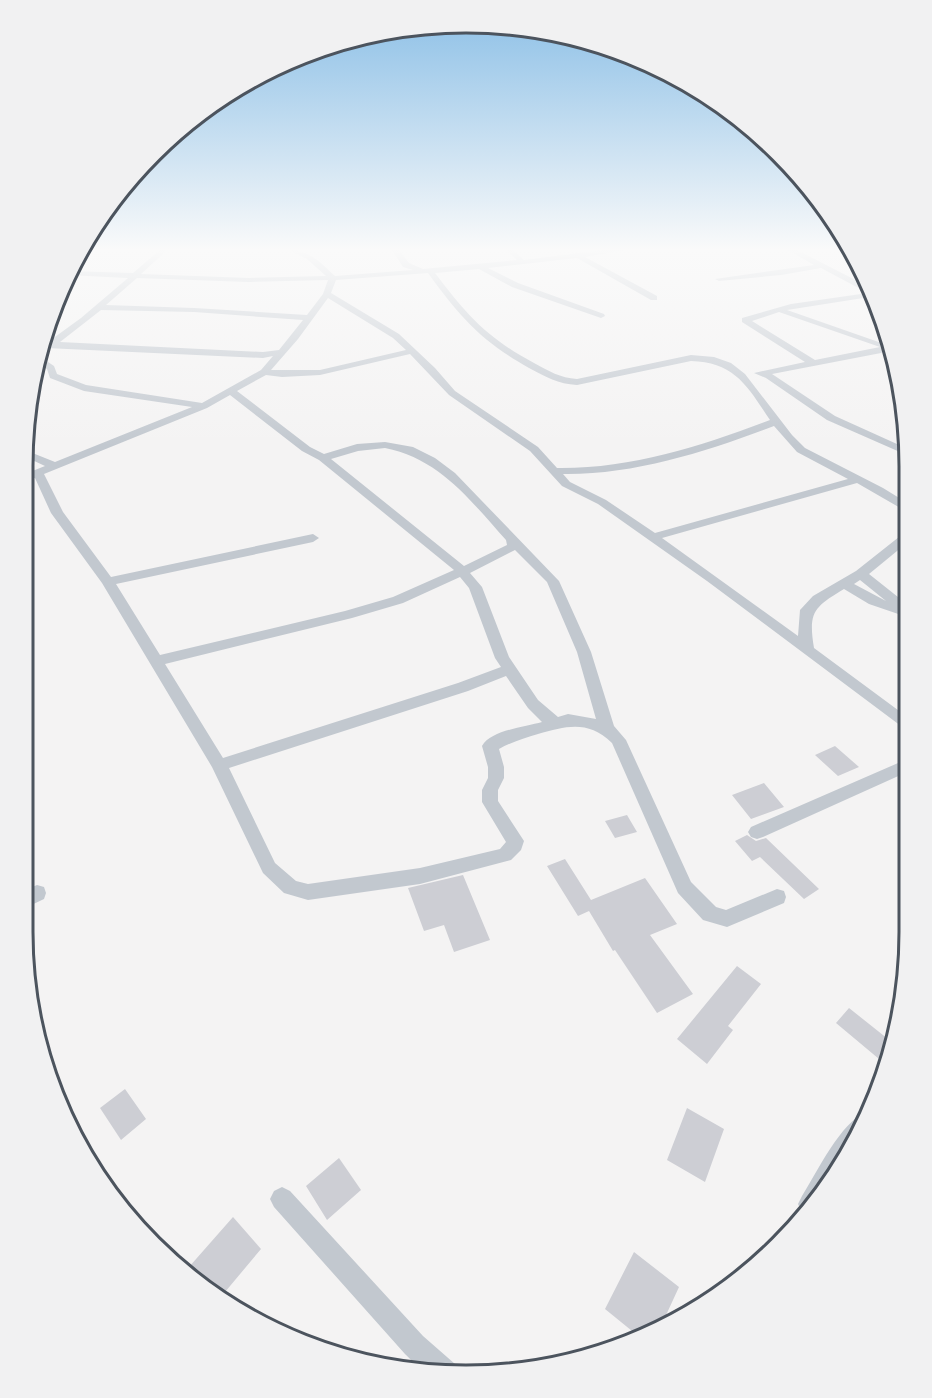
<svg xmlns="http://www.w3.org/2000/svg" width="932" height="1398" viewBox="0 0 932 1398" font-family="Overpass,sans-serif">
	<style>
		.building { fill: #cdced4 }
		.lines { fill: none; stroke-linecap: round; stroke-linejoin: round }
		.minor { fill: #c2c8cf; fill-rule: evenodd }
		.rim { fill: none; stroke: #4c545e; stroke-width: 3 }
	</style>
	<rect width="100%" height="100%" fill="#f4f3f3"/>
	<path class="building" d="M835 746 859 767 838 776 815 755Z
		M764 783 784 807 751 819 732 795Z
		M627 815 637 832 615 838 605 821Z
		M747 835 756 841 766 838 819 889 804 899 760 857 752 861 735 841Z
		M565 859 591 900 645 878 677 924 650 935 693 994 657 1013 615 950 613 951 589 911 578 916 547 866Z
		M463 875 490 940 454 952 444 925 424 931 408 888Z
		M737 966 761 984 728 1026 733 1030 707 1064 677 1039Z
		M849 1008 893 1043 885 1064 836 1023Z
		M125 1089 146 1119 121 1140 100 1108Z
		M687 1108 724 1129 705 1182 667 1160Z
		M339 1158 361 1190 327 1220 306 1186Z
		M233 1217 261 1249 220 1298 211 1292 189 1267Z
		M634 1252 679 1287 661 1326 637 1335 605 1309Z"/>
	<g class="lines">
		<path class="minor" d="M160 250H167L141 274 249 278 326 276 307 259 289 250C309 250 320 262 335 276L413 270 403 267 392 250H399L409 263 423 269 517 260 506 250H513L524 260 602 250H625L585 257 657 296V300H651L577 258 488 268 518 283 604 314 605 316 601 318 512 287 479 269 435 273C466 314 487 338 534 363 549 371 560 378 577 379L691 355 714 357 731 363 745 374 792 435 805 448 883 488 909 504V513L857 483 662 538 798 636 800 610 813 596 856 571 904 533 908 532V542L869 574 903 601 905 604 902 607 907 609V617L869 604 844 589C814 607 808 612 814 648L906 716 905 729 707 581 598 504 562 486 530 451 449 395 410 354 320 375 282 377 266 375 237 391 310 447 324 454 357 444 385 442 413 447 435 458 455 473 559 581 591 652 614 726 626 740 691 882 716 907 726 910 777 889 784 891 786 897 784 903 727 927 703 920 678 893 612 743C588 720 567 726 538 734 525 738 511 742 499 749L504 767V778L498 790V801L524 841 521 850 511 860 420 884 308 900 284 893 263 873 212 767 102 583 51 513 35 478 29 479 30 472 45 466 30 459V452L55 462 192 407 84 391 50 378 47 369 37 362 39 356 54 366 57 374 86 385 202 403 261 370 273 356 263 358 46 348 45 346 48 342 81 318 128 278 67 275 68 271 133 273ZM428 273C460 317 481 341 529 368 546 377 558 384 577 385L691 361C735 362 748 387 770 420 702 446 631 469 557 468L538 447 455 391 435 368 399 334 331 293 336 280ZM137 278 249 282 328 280 323 294 307 315 194 308 106 305ZM328 298 393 338 406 350 320 370H271L298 339ZM101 310 194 312 303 320 279 350 263 352 60 342ZM230 395 302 451 319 460 454 570 393 597 345 611 160 655 116 584 313 542 319 538 313 534 111 577 63 512 44 474 207 408ZM774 426 797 452 848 479 655 533 606 500 570 482 563 474C635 475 708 451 774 426ZM385 448C440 459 470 500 506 540L507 545 464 566 331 459 358 451ZM515 550 547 582 577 652 596 719 568 714 558 717 538 700 509 657 482 587 470 573ZM460 577 469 588 495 658 501 667 458 683 223 758 165 664 352 618 403 603ZM860 580 886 601 854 584ZM506 676 528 708 542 722C525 727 491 730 482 746L488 767V778L482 790V802L506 842 500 849 420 868 308 884 296 881 275 863 229 768 468 691Z
			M788 250H797L871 288 876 296 787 310 890 346 881 353 772 374 835 416 908 449 909 456 827 420 766 378 754 373 805 362 742 322V318L791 304 868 293 821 268 781 275 719 281 715 279 814 265ZM779 312 880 347 815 360 752 321Z
			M905 760V773L763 837 757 839 751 837 748 832 751 827Z
			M37 885 44 887 46 893 44 899 23 909V891Z
			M866 1112 869 1113 864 1128 802 1212 798 1204 802 1196C817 1172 841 1122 866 1112Z
			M282 1187 290 1191 423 1336 455 1364 458 1373C429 1375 426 1375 405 1354L274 1207 270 1199 274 1191Z"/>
	</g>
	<linearGradient id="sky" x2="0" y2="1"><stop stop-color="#89bee6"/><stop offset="0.56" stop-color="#fafafa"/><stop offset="1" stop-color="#fafafa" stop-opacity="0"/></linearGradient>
	<rect width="932" height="446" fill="url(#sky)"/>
	<path d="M0 0H932V1398H0ZM466 33H466A433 433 0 0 1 899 466V932A433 433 0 0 1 466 1365H466A433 433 0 0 1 33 932V466A433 433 0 0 1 466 33Z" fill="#f1f1f2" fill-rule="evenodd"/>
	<path class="rim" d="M466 33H466A433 433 0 0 1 899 466V932A433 433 0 0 1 466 1365H466A433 433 0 0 1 33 932V466A433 433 0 0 1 466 33Z"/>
</svg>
